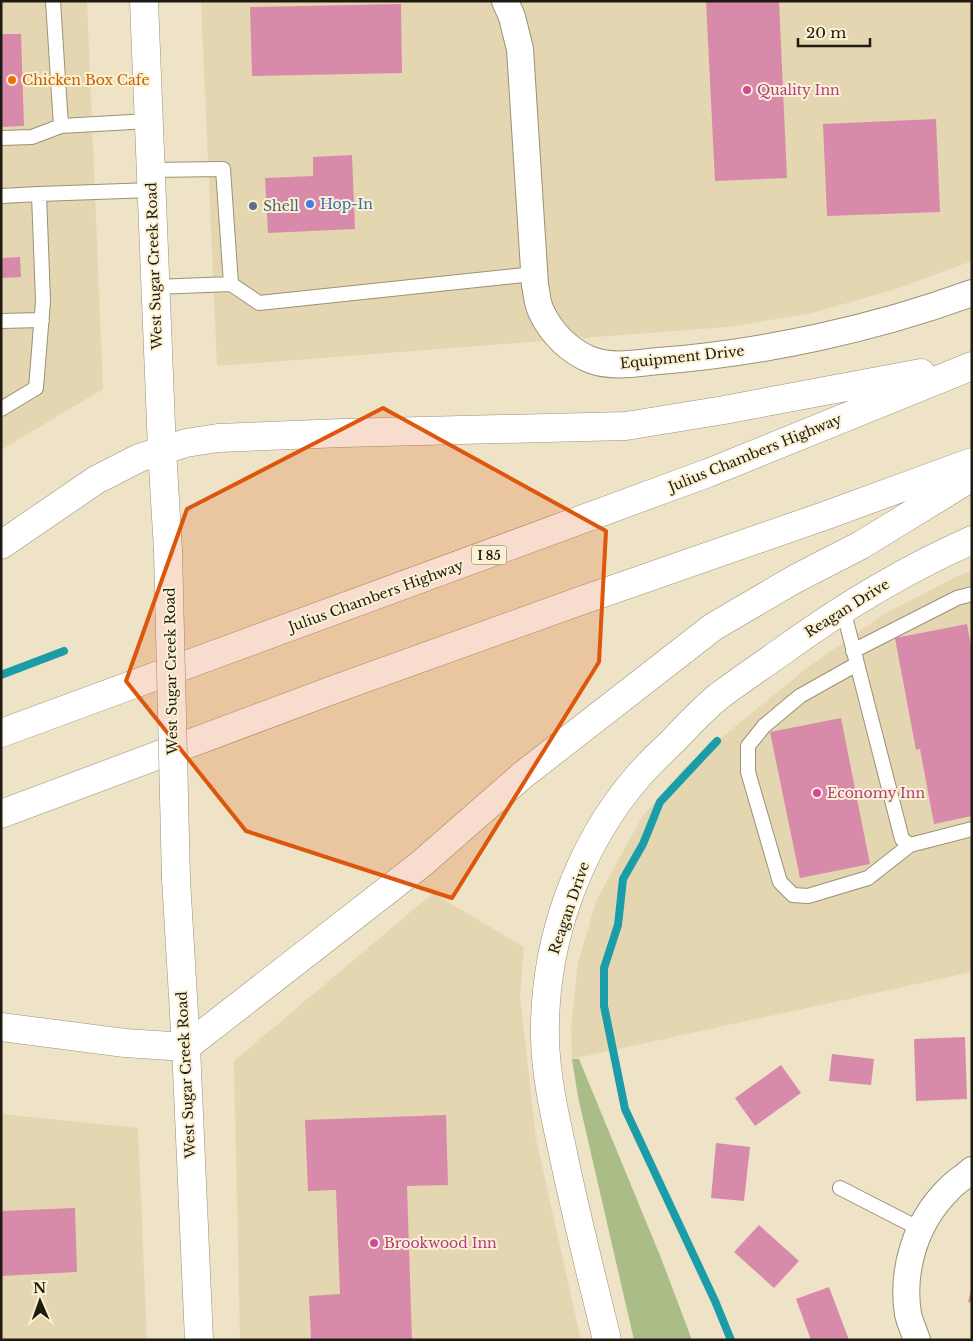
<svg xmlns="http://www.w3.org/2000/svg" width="973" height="1341" viewBox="0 0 973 1341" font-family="'Libre Baskerville',serif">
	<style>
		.built { fill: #e4d6b1 }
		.green { fill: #aabd86 }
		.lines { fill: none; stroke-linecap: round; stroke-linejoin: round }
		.stream { stroke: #1a9da9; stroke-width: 8 }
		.building { fill: #d88aab }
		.lane-casing { stroke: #9b9175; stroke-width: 16 }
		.street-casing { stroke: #9b9175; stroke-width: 28 }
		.secondary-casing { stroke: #9b9175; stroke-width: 29 }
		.primary-casing { stroke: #9b9175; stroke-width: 29 }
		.highway-casing { stroke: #9b9175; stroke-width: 29 }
		.lane { stroke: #fff; stroke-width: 14 }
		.street { stroke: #fff; stroke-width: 26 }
		.secondary { stroke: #fff; stroke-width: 28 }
		.primary { stroke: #fff; stroke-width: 28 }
		.highway { stroke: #fff; stroke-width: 28 }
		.primary-bridge-casing { stroke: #9b9175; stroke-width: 29; stroke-linecap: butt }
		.primary-bridge { stroke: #fff; stroke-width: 28 }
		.marked { fill: #de560c; fill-opacity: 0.2; stroke: #de560c; stroke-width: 4; stroke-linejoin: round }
		.food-dot { fill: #e8710a; stroke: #fbf1d3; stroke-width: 2 }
		.hotel-dot { fill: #d1479c; stroke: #fbf1d3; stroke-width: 2 }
		.shop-dot { fill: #3f7fe0; stroke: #fbf1d3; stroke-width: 2 }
		.service-dot { fill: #5c6f8a; stroke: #fbf1d3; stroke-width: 2 }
		.labels { text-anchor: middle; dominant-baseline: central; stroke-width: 4; stroke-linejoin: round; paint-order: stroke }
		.shield { fill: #fbf1d3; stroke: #615b4a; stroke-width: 1 }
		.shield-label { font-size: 12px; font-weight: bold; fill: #1f1b10 }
		.food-label { font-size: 14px; fill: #c56008; stroke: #fbf1d3; text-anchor: start }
		.hotel-label { font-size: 14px; fill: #b23c85; stroke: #fbf1d3; text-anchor: start }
		.shop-label { font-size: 14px; fill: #366cbe; stroke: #fbf1d3; text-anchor: start }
		.service-label { font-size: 14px; fill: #4e5e75; stroke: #fbf1d3; text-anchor: start }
		.street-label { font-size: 14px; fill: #1f1b10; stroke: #fbf1d3 }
	</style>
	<rect width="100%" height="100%" fill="#eee3c6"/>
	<path class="built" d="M1 1H87L103 389 1 450Z
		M201 1H972V261L896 289 812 313 727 327 217 366Z
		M972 571V972L572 1059 571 1027 578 963 596 901 642 817 684 768 811 665 884 614 960 575Z
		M433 893 524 947 520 995 536 1139 581 1340H240L234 1061Z
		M1 1114 138 1128 147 1340H1Z"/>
	<path class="green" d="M572 1059H579L661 1258 692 1340H634L578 1097Z"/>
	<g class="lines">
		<path class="stream" d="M1 675 64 651
			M717 741 660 802 643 844 623 879 618 925 604 968V1006L625 1109 715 1301 731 1340"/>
	</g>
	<path class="building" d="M706 1H779L787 178 715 181Z
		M401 4 402 73 252 76 250 7Z
		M1 34H21L24 126 1 127Z
		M936 119 940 212 827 216 823 124Z
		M352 155 355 229 268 233 265 178 313 176V157Z
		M20 257 21 277 1 278V258Z
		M967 624 972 651V816L934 824 920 749 916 750 895 638Z
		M841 718 870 864 800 878 770 732Z
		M965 1037 967 1099 916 1101 914 1039Z
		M832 1054 874 1059 871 1085 829 1081Z
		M781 1065 801 1093 755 1126 735 1098Z
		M446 1115 448 1185 407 1186 412 1340H311L309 1296 340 1294 336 1190 308 1191 305 1120Z
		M716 1143 750 1147 744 1201 711 1198Z
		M75 1208 77 1272 1 1276V1211Z
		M759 1225 799 1261 774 1288 734 1252Z
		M829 1287 849 1340H811L796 1299Z
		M971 1291H972V1303L968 1302Z"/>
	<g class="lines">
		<defs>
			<path id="lane" d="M53 1 61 126 149 121
				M1 138 32 137 61 126
				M151 170 223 169 231 284 155 287
				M1 196 39 194
				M231 284 259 303 534 274
				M1 321 42 320
				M1 409 36 388 43 301 39 194 152 190
				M843 609 902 839 910 845 972 829
				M853 651 957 598 972 594
				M857 664 800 696 764 726 748 746V772L780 882 793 895 808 896 868 878 910 845
				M840 1188 920 1229"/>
			<path id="street" d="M505 1 512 17 520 49 535 285C537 294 537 303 541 311 551 333 569 351 591 360 613 368 637 363 659 361 762 353 874 329 972 293
				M917 1340C914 1331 910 1323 908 1314 901 1269 916 1222 948 1190 955 1182 964 1177 972 1170"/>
			<path id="secondary" d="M144 1 162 450
				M607 1340C592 1278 576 1216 563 1153 555 1116 546 1078 545 1039 543 944 577 846 640 774 650 763 661 752 672 742 687 726 702 710 719 696 739 681 760 667 781 652 840 609 904 570 972 540"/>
			<path id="primary" d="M162 450 168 550
				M176 879 186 1047 199 1340"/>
			<path id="highway" d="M1 545 96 480 139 458 186 443 218 438 343 433 626 426 724 410 921 373
				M1 733 708 473 972 366
				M1 814 338 688 580 601 827 515 972 462
				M1 1027 125 1043 186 1047 421 864 524 774 713 627 795 579 861 545 972 477"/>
		</defs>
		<use href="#lane" class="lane-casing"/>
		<use href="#street" class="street-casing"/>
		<use href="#secondary" class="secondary-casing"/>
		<use href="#primary" class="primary-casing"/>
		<use href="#highway" class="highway-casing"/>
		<use href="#lane" class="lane"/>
		<use href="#street" class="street"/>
		<use href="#secondary" class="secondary"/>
		<use href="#primary" class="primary"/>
		<use href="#highway" class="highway"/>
		<defs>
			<path id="primary-bridge" d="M168 550 176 879"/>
		</defs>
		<use href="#primary-bridge" class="primary-bridge-casing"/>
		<use href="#primary-bridge" class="primary-bridge"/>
	</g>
	<path class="marked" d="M383 408 606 531 599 662 452 898 246 831 126 681 187 509Z"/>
	<circle class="food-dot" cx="12" cy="80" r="5"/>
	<g class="hotel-dot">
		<circle cx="747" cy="90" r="5"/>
		<circle cx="817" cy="793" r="5"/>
		<circle cx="374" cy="1243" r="5"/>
	</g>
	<circle class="shop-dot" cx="310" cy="204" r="5"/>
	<circle class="service-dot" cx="253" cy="206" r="5"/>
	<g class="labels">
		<rect class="shield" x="471.5" y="545.5" width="35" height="19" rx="4"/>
		<g class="shield-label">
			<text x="489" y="555">I 85</text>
		</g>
		<g class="food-label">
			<text x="22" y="80">Chicken Box Cafe</text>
		</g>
		<g class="hotel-label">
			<text x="757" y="90">Quality Inn</text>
			<text x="827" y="793">Economy Inn</text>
			<text x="384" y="1243">Brookwood Inn</text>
		</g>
		<g class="shop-label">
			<text x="320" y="204">Hop-In</text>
		</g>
		<g class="service-label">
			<text x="263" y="206">Shell</text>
		</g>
		<g class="street-label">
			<text transform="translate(154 266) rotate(-92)">West Sugar Creek Road</text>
			<text transform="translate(682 357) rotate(-6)">Equipment Drive</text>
			<text transform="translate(755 453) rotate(-22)">Julius Chambers Highway</text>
			<text transform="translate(376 596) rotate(-20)">Julius Chambers Highway</text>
			<text transform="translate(847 608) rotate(-32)">Reagan Drive</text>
			<text transform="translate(171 671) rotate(-91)">West Sugar Creek Road</text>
			<text transform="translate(569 908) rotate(-71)">Reagan Drive</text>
			<text transform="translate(186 1075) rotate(-93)">West Sugar Creek Road</text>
		</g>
	</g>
	<rect width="973" height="1341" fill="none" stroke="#1f1b10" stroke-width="5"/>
	<g transform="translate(40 1301) rotate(358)" stroke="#fbf1d3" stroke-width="4" paint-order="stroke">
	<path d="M0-4L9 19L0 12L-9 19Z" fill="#1f1b10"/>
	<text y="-8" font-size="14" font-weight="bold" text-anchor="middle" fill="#1f1b10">N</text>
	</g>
	<path d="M798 38v8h72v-8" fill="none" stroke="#1f1b10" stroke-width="2.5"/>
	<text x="806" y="38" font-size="15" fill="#1f1b10" stroke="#fbf1d3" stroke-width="4" paint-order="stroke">20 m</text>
</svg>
